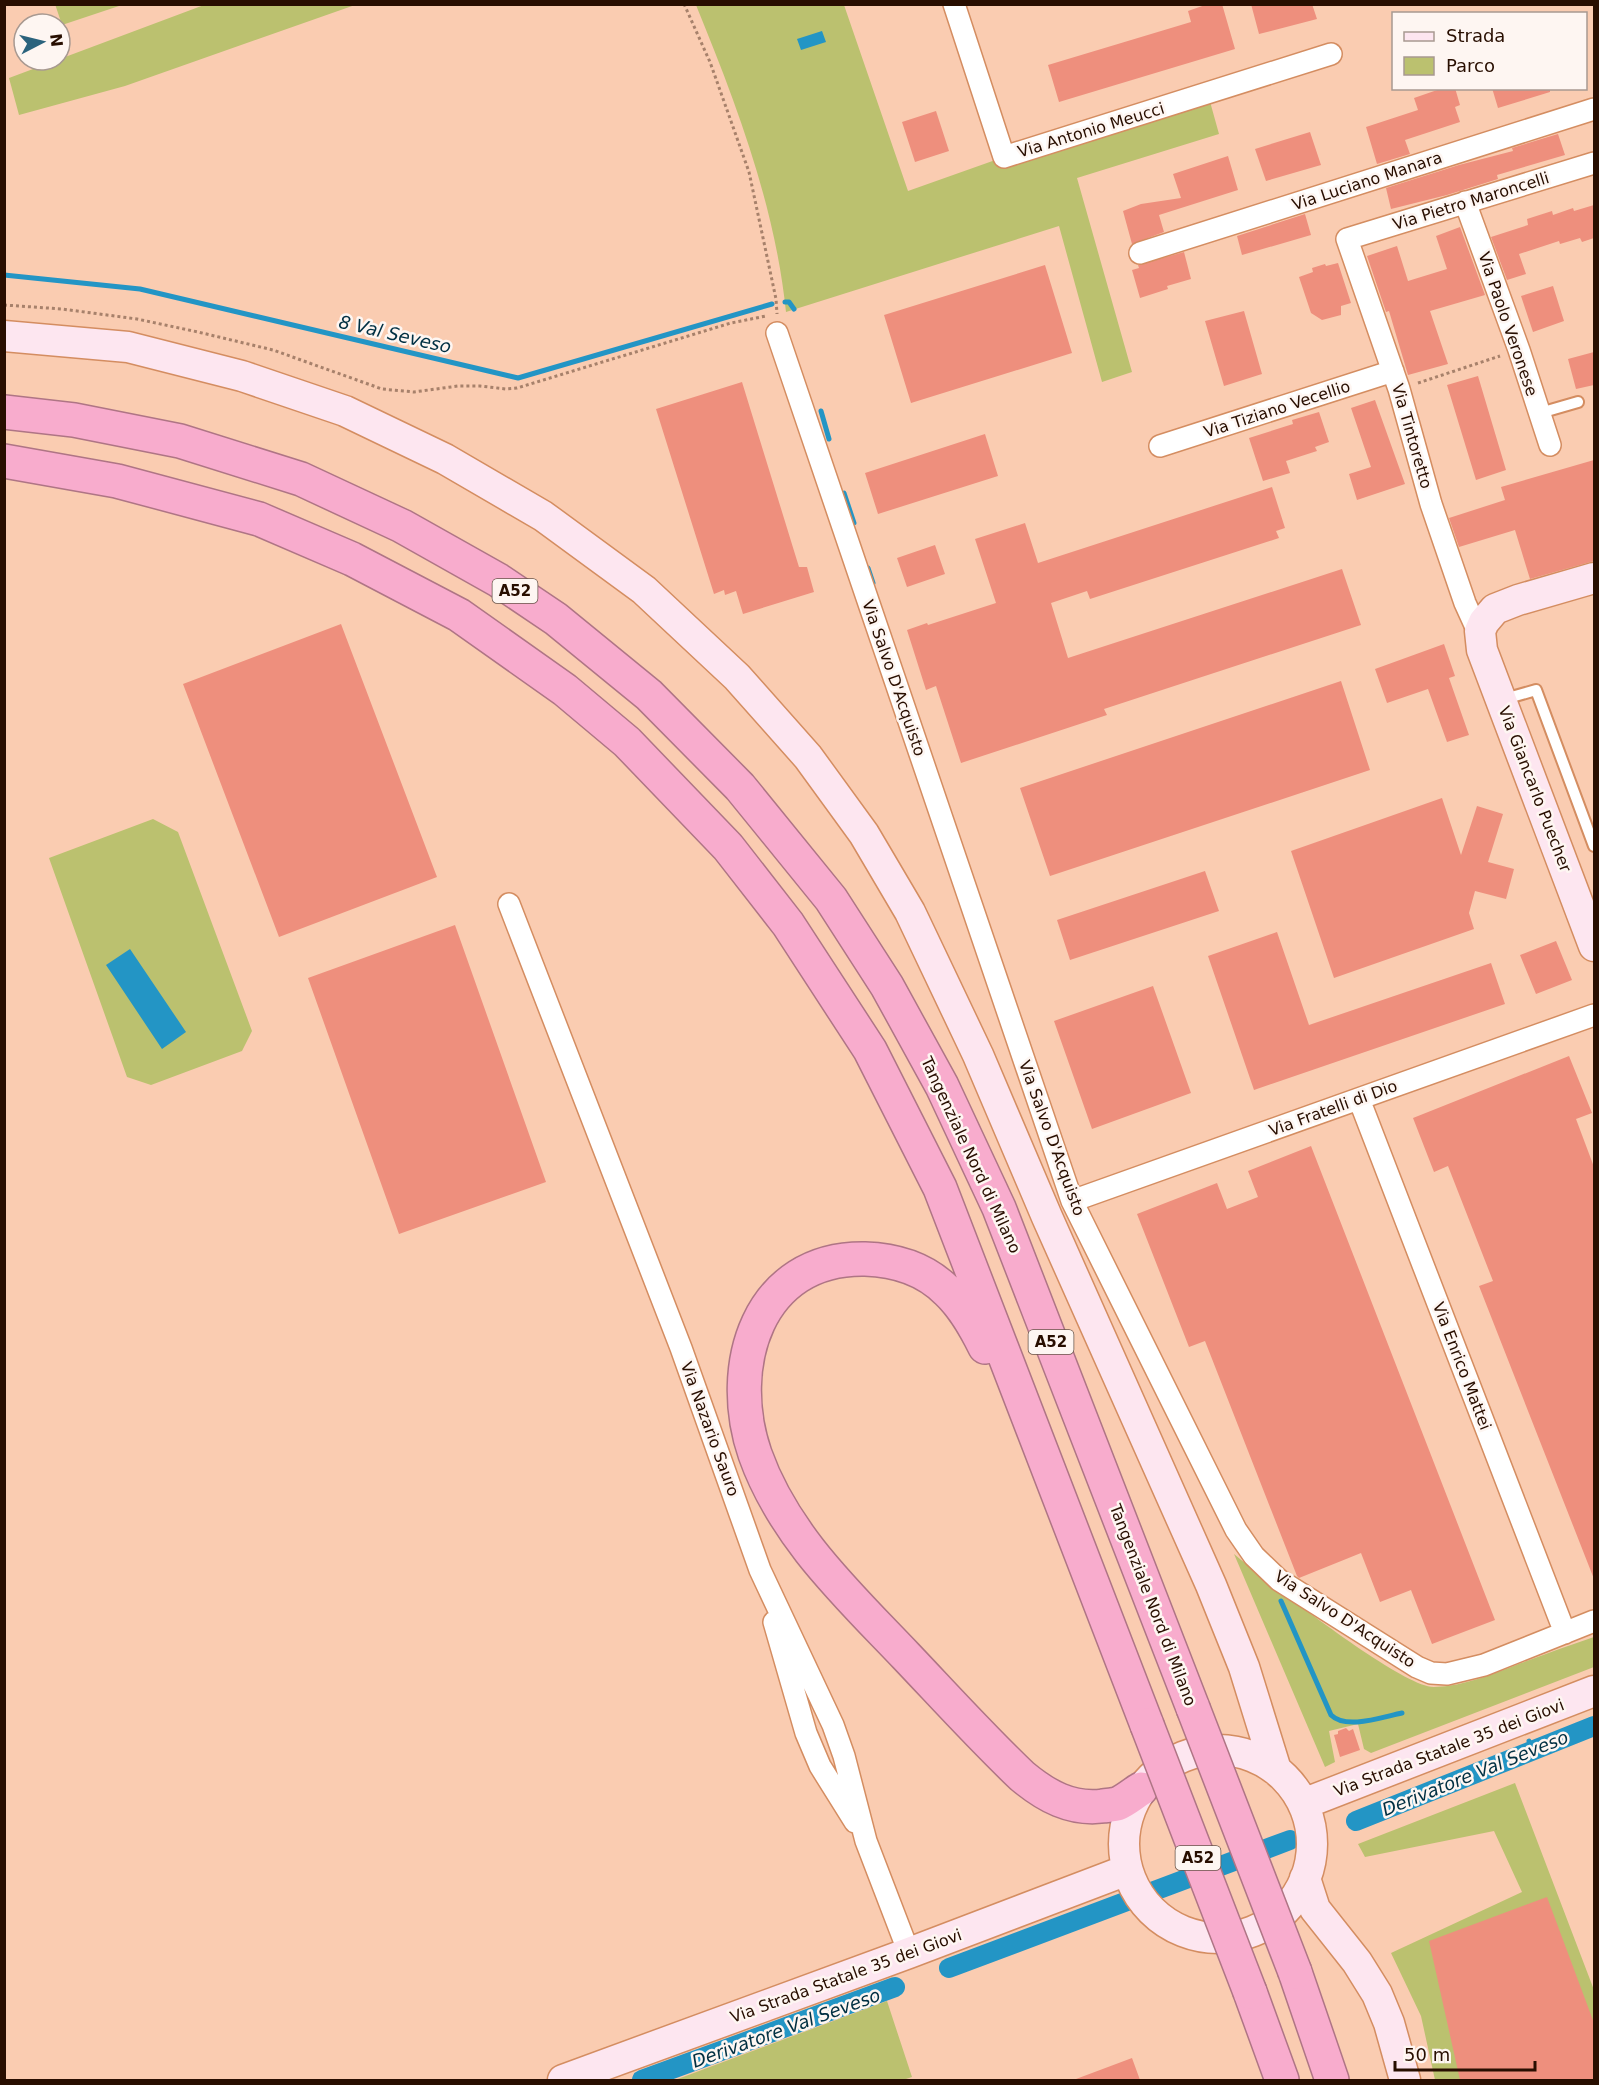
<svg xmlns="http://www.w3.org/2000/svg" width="1599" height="2085" viewBox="0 0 1599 2085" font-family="'DejaVu Sans',sans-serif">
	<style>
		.green { fill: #bbc16f }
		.water { fill: #2395c5 }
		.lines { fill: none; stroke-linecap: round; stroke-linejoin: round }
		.stream { stroke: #2395c5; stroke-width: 5 }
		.canal { stroke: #2395c5; stroke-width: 20 }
		.building { fill: #ee8f7d }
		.lane-casing { stroke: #d48d61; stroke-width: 14 }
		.street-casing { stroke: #d48d61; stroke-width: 24 }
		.secondary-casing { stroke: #d48d61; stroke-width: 33 }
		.highway-casing { stroke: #af7585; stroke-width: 36 }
		.path { stroke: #a7816b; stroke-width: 3; stroke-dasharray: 3 3; stroke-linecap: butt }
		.lane { stroke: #fff; stroke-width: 10 }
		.street { stroke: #fff; stroke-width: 21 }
		.secondary { stroke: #fde6f0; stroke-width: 30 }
		.highway { stroke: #f8accd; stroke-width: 33 }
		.highway-bridge-casing { stroke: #af7585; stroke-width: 36; stroke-linecap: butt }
		.highway-bridge { stroke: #f8accd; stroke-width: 33 }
		.labels { text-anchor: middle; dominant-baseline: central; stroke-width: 5; stroke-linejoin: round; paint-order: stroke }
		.shield { fill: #fef6f2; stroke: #685449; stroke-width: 1.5 }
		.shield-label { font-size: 15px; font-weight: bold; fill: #280e00 }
		.street-label { font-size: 16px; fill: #280e00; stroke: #fef6f2 }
		.water-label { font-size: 18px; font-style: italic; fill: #002f42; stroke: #fef6f2 }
	</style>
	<rect width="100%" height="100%" fill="#faccb1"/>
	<path class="green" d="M55 4H122V5L62 25Z
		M204 5H355L125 86 19 115 9 78Z
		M696 5H844L908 191 1001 158 1209 98 1219 134 1077 178 1132 372 1102 382 1059 226 786 312C775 205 736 103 696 5Z
		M153 819 178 832 252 1031 242 1051 151 1085 127 1077 49 858Z
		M1234 1554C1264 1579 1402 1688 1434 1687 1465 1686 1493 1674 1521 1663 1546 1654 1570 1645 1594 1637V1667L1371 1753 1364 1749 1358 1724 1329 1731 1335 1762 1325 1767Z
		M1515 1783 1594 1990V2080H1435L1421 2016 1391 1953 1522 1892 1494 1831 1365 1857 1358 1844Z
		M887 2001 912 2077 903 2080H675Z"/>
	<path class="water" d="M822 31 826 42 801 50 797 39Z
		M130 949 186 1032 162 1049 106 965Z"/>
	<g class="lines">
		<path class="stream" d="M4 275 140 289 518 378 772 304
			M785 302H789L794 309
			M821 411 829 439
			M844 493 854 523
			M868 568 873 583
			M1281 1601 1331 1715C1346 1730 1382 1717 1402 1713
			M1529 1741 1532 1750"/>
		<path class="canal" d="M1356 1821 1594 1726
			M1154 1891 1290 1840
			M949 1968 1130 1900
			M642 2080 895 1987"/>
	</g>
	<path class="building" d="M1208 4H1222L1235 49 1059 102 1048 65 1191 22 1188 11Z
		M1251 4H1312L1317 19 1259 34Z
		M1443 88H1455L1460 105 1455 107 1460 122 1405 140 1410 154 1377 164 1366 127 1418 110 1414 98Z
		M1492 88H1550V92L1498 108Z
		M936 111 949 151 915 162 902 122Z
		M1310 132 1321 165 1266 181 1255 149Z
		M1558 134 1565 155 1497 175 1498 179 1447 195 1391 209 1386 188 1459 165 1513 151 1512 148Z
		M1228 156 1238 190 1159 215 1164 232 1132 244 1123 211 1141 204 1181 198 1173 174Z
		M1594 205V238L1582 242 1580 238 1560 244 1559 241 1519 254 1526 274 1507 280 1491 237 1528 225 1527 219 1552 211 1553 215 1573 208 1574 211Z
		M1305 214 1311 235 1242 255 1237 236Z
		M1460 227 1485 295 1430 311 1448 364 1408 375 1389 311 1386 312 1367 256 1397 246 1408 281 1447 269 1436 236Z
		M1184 252 1191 279 1167 286 1168 289 1140 298 1132 270 1139 268 1138 265Z
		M1338 263 1351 303 1341 306V315L1322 320 1311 313 1299 277 1313 272 1312 268 1325 264 1326 266Z
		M1045 265 1072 353 911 403 884 315Z
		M1553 286 1564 321 1533 332 1521 296Z
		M1244 311 1262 374 1224 386 1205 321Z
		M1594 352V385L1576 389 1568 359Z
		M1478 376 1506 470 1476 480 1447 385Z
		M742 382 799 567H807L814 592 743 614 736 591 725 595 724 590 714 594 656 409Z
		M1375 400 1405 484 1357 500 1349 474 1371 467 1351 408Z
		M1319 412 1329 442 1315 447 1317 451 1286 461 1290 473 1263 481 1249 438 1293 424 1292 420Z
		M985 434 998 476 878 514 865 473Z
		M1594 460V561L1530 579 1515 530 1459 547 1449 518 1505 500 1501 487Z
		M1272 487 1285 528 1276 531 1279 538 1090 599 1087 591 1051 603 1068 658 1342 569 1361 625 1104 709 1107 715 961 763 936 686 926 690 907 630 927 623 928 625 996 603 975 539 1025 523 1038 563Z
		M935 545 945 574 907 587 897 558Z
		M341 624 437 877 279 937 183 684Z
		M1444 644 1455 676 1449 678 1469 735 1447 742 1428 689 1387 703 1375 669Z
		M1341 681 1370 770 1050 876 1020 788Z
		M1442 798 1461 855 1477 806 1503 814 1488 862 1514 869 1506 899 1475 891 1469 913 1474 929 1334 978 1291 851Z
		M1205 871 1219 911 1070 960 1057 920Z
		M455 925 546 1182 399 1234 308 978Z
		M1277 932 1309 1025 1491 963 1505 1004 1254 1090 1208 956Z
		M1556 941 1572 980 1536 994 1520 955Z
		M1153 986 1191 1093 1092 1129 1054 1021Z
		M1569 1056 1592 1113 1576 1119 1594 1167V1579L1479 1286 1493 1281 1448 1166 1434 1172 1413 1118Z
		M1311 1146 1495 1620 1432 1644 1411 1590 1380 1602 1361 1553 1299 1578 1297 1576 1205 1341 1189 1347 1137 1214 1217 1183 1227 1209 1258 1197 1248 1171Z
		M1346 1728 1349 1731 1353 1729 1360 1750 1340 1757 1334 1735 1338 1734V1731Z
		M1547 1897 1594 2023V2080H1460L1429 1941Z
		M1132 2058 1140 2080H1077L1076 2079Z"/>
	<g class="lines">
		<defs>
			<path id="lane" d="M1540 413 1578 402
				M1501 700 1536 690 1594 846"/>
			<path id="street" d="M954 4 1004 157 1331 54
				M1465 202 1519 350 1550 445
				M1140 253 1594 109
				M777 333 1072 1201 1236 1530 1254 1556 1279 1580 1417 1667 1431 1673 1447 1674 1484 1665 1594 1621
				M1160 446 1393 371
				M1480 631 1475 625 1465 603 1431 504 1399 389 1347 239 1594 163
				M509 904 681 1348 760 1570 833 1725 844 1756 866 1841 909 1953
				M1359 1099 1565 1633
				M1072 1201 1594 1015
				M774 1622 806 1733 820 1766 855 1822"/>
			<path id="secondary" d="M4 336 128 347 242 376 345 411 445 459 543 516 644 590 737 677 808 757 864 834 910 912 978 1055 1047 1217 1211 1585 1244 1667 1276 1770
				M1594 578 1518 600 1495 609 1484 622 1480 631 1482 650 1594 946
				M1124 1844a94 94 0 1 1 188 0a94 94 0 1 1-188 0Z
				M1303 1804 1594 1691
				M1305 1878 1315 1909 1357 1962 1377 1994 1389 2023 1405 2080
				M563 2080 909 1953 1127 1870"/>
			<path id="highway" d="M4 412 74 420 180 441 301 479 402 526 498 580 556 619 649 695 740 787 831 899 887 986 942 1086 999 1208 1193 1708
				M4 461 117 481 259 519 352 559 459 615 565 690 627 742 728 847 788 924 870 1050 940 1188 1147 1725
				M985 1347C975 1327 964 1307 947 1291 925 1269 896 1260 865 1259 757 1257 725 1367 755 1454 784 1536 848 1595 906 1656 944 1696 982 1738 1022 1776 1046 1796 1071 1810 1103 1806 1108 1805 1113 1805 1117 1804 1125 1801 1134 1793 1141 1789
				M1295 1972 1332 2080
				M1250 1992 1282 2080"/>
		</defs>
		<use href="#lane" class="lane-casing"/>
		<use href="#street" class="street-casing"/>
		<use href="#secondary" class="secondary-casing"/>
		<use href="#highway" class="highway-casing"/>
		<path class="path" d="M684 4 710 62 749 172 776 299 777 314
			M4 305 62 309 137 319 198 332 273 350 382 389 414 392 458 386H480L506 389 517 388 731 323 766 316
			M1418 383 1500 356"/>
		<use href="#lane" class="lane"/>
		<use href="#street" class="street"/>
		<use href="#secondary" class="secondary"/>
		<use href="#highway" class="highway"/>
		<defs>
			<path id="highway-bridge" d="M1193 1708 1295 1972
				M1147 1725 1250 1992"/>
		</defs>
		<use href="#highway-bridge" class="highway-bridge-casing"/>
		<use href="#highway-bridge" class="highway-bridge"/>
	</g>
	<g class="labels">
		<g class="shield">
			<rect x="492.5" y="579" width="45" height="24" rx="4.5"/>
			<rect x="1028.5" y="1330" width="45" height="24" rx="4.5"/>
			<rect x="1175.5" y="1846" width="45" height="24" rx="4.5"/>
		</g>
		<g class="shield-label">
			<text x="515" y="591">A52</text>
			<text x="1051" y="1342">A52</text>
			<text x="1198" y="1858">A52</text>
		</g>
		<g class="street-label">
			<text transform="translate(1091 130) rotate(-17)">Via Antonio Meucci</text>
			<text transform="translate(1367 181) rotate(-18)">Via Luciano Manara</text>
			<text transform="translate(1471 201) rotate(-17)">Via Pietro Maroncelli</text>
			<text transform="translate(1508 324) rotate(71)">Via Paolo Veronese</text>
			<text transform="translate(1277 409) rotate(-18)">Via Tiziano Vecellio</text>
			<text transform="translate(1412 436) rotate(74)">Via Tintoretto</text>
			<text transform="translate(894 678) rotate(71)">Via Salvo D'Acquisto</text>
			<text transform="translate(1535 789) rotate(69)">Via Giancarlo Puecher</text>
			<text transform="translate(1333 1108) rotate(-20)">Via Fratelli di Dio</text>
			<text transform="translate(1052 1138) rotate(70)">Via Salvo D'Acquisto</text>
			<text transform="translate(971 1155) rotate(65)">Tangenziale Nord di Milano</text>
			<text transform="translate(1462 1366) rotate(69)">Via Enrico Mattei</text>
			<text transform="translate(710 1429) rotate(70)">Via Nazario Sauro</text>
			<text transform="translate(1153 1605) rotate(69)">Tangenziale Nord di Milano</text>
			<text transform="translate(1345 1619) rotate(33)">Via Salvo D'Acquisto</text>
			<text transform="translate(1449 1748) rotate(-21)">Via Strada Statale 35 dei Giovi</text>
			<text transform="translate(846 1976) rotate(-20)">Via Strada Statale 35 dei Giovi</text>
		</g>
		<g class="water-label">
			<text transform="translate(395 334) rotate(13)">8 Val Seveso</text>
			<text transform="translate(1475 1773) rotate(-22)">Derivatore Val Seveso</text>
			<text transform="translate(786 2028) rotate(-20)">Derivatore Val Seveso</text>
		</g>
	</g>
	<rect width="1599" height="2085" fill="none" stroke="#280e00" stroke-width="12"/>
	<rect x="1392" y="12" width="195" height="78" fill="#fef6f2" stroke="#a89991" stroke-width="1.5"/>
	<rect x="1404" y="32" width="30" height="9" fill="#fde6f0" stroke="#a89991" stroke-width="1.5"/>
	<text x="1446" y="42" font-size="18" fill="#280e00">Strada</text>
	<rect x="1404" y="57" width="30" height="18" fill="#bbc16f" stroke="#a89991" stroke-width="1.5"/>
	<text x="1446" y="72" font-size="18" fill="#280e00">Parco</text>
	<g transform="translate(42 42) rotate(83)"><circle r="28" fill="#fef6f2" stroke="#a89991" stroke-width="1.5"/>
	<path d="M0-4.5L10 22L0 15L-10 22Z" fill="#2b637d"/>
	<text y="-9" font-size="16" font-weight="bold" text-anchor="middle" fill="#280e00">N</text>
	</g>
	<path d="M1395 2061v9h140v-9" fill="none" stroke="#280e00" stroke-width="3"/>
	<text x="1404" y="2061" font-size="18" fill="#280e00" stroke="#fef6f2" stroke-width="4.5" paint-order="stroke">50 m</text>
</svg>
